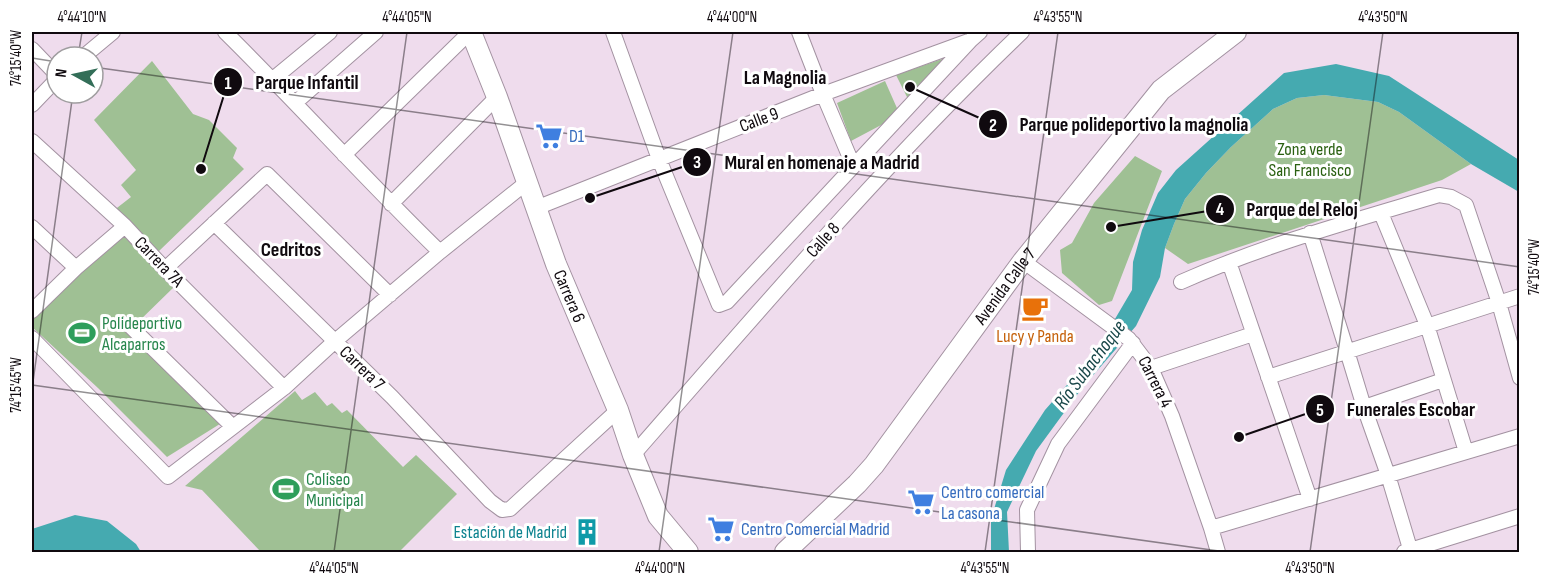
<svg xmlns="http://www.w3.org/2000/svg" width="1551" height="584" viewBox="0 0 1551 584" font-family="'Sofia Sans Condensed',sans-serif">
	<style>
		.green { fill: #9fc094 }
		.water { fill: #45aab0 }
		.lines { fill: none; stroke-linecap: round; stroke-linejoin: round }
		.street-casing { stroke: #a392a1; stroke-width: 16 }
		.secondary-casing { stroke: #a392a1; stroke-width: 22 }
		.street { stroke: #fff; stroke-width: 14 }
		.secondary { stroke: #fff; stroke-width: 20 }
		.ticks { fill: none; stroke: #100a0f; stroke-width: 1.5; stroke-opacity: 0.45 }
		.labels { text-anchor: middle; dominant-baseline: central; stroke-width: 6; stroke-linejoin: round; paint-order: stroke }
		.street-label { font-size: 18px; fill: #100a0f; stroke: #fff }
		.shop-label { font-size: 18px; fill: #366cbe; stroke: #fff; text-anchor: start }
		.park-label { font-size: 18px; fill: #2a6011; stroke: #fff }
		.leisure-label { font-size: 18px; fill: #27864d; stroke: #fff; text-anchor: start }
		.food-label { font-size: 18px; fill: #c56008; stroke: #fff }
		.culture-label { font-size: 18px; fill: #0d838f; stroke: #fff; text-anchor: end }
		.neighbourhood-label { font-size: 20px; font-weight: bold; fill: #100a0f; stroke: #fff }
		.water-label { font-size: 20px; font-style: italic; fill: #194749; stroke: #fff }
		.leader { fill: none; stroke: #100a0f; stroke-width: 2 }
		.callout-dot { fill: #100a0f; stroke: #fff; stroke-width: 2 }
		.mark-label { font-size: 18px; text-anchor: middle; font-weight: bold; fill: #fff }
		.callout-label { font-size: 20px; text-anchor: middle; font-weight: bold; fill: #100a0f; stroke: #fff; stroke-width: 6; stroke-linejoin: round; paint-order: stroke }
		.neatline { fill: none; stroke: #100a0f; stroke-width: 2 }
		.ticks-label { font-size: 15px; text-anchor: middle; fill: #100a0f }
	</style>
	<rect width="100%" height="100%" fill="#efdced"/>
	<path class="green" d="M945 58 908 99 896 75Z
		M152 61 193 114 209 120 237 148 233 158 244 169 159 251 152 253 113 211 131 197 121 185 136 170 94 120Z
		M885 81 900 115 851 141 837 103Z
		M1324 95 1378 102 1399 112 1471 164 1442 180 1188 264 1165 248 1174 224 1185 199 1206 173 1231 147 1273 109 1297 98Z
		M1135 156 1162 171 1112 301 1099 305 1062 273 1060 250 1072 243 1094 203Z
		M124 230 175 286 132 328 223 422 167 457 98 388 32 327V314Z
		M295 391 302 400 315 392 327 406 332 403 342 413 347 410 403 467 416 455 457 494 399 552H261L202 490 185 486Z"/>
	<path class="water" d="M1336 64 1389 76 1519 160V192L1471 164 1399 112 1378 102 1324 95 1297 98 1273 109 1231 147 1206 173 1185 199 1174 224 1165 248 1160 277 1136 326 1082 388 1036 451 1007 512 1009 552H991V519L1006 470 1045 410 1095 353 1132 290 1133 262 1142 230 1158 193 1176 170 1284 73Z
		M75 515 107 521 136 544 141 552H32V529Z"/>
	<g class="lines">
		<defs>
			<path id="street" d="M225 32C298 104 366 180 440 252
				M613 32 659 159 719 305 727 302 971 40
				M799 32 823 94 853 165
				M32 49 57 75
				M83 57 113 32
				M273 79 330 32
				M295 103 376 32
				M32 105 57 79
				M32 141 125 226 165 269 284 388
				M344 155 470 32
				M391 204 497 97
				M536 208 823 94 971 40 980 32
				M1381 213 1427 325 1466 452
				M214 223 392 397 490 501 502 510 510 509 618 410
				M32 227 76 268
				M1310 233 1347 351 1364 407 1388 475 1411 552
				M1023 261 1129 339 1151 368 1172 416 1211 528 1218 552
				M1229 262 1310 499
				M165 269 267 174 390 295
				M1181 282C1264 245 1352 221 1439 195L1451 197 1466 205 1499 303 1520 378
				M32 311 76 268 125 226
				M128 324 233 427
				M32 338 168 477 284 388 334 342 440 252 526 183
				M1151 368 1253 334
				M1268 377 1520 296
				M1364 407 1443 380
				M633 455C759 311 884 164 1022 32
				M1211 528 1520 436
				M1028 552 1027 510 1058 444 1133 343
				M1404 552 1520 516"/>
			<g id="secondary">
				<path id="s1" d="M471 32 497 97 556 264 618 410 633 455 658 516 688 552"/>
				<path id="s2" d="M785 552 857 484 874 465 1023 261 1161 90 1236 32"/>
			</g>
		</defs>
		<use href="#street" class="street-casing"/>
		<use href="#secondary" class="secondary-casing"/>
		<use href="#street" class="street"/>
		<use href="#secondary" class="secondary"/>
	</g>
	<path class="ticks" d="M78 57 82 32M32 58 57 62M93 67 1520 267M32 385 1226 552M32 389 73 93M334 552 407 32M659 552 733 32M985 552 1058 32M1310 552 1383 32"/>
	<defs>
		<symbol id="supermarket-bare" viewBox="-9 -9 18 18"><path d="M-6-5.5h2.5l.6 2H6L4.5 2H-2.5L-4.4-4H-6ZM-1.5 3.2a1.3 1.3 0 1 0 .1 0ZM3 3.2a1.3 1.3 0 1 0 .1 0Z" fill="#3f7fe0" stroke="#fff" stroke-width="2.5" paint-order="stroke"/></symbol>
		<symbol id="cafe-bare" viewBox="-9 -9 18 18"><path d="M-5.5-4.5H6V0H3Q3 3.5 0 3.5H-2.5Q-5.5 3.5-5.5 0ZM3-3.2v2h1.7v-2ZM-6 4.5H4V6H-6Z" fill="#e8710a" stroke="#fff" stroke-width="2.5" paint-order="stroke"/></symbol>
		<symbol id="stadium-bare" viewBox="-9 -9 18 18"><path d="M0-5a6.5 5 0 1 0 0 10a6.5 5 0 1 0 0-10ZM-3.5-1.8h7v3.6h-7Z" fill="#2e9e5b" stroke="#fff" stroke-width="2.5" paint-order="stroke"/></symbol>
		<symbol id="building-bare" viewBox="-9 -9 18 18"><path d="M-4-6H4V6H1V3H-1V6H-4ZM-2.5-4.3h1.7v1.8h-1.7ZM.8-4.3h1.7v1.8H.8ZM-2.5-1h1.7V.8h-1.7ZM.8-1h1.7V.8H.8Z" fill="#0f9aa8" stroke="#fff" stroke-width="2.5" paint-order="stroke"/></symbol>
	</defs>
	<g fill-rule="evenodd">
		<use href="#supermarket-bare" x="530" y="117" width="38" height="38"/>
		<use href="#cafe-bare" x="1016" y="289" width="38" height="38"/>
		<use href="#stadium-bare" x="63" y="314" width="38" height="38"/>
		<use href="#stadium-bare" x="267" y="470" width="38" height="38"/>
		<use href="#supermarket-bare" x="902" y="483" width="38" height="38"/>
		<use href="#supermarket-bare" x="702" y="510" width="38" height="38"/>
		<use href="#building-bare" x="568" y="513" width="38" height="38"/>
	</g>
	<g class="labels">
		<g class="street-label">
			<text transform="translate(759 120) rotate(-21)">Calle 9</text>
			<text transform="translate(823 240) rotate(-48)">Calle 8</text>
			<text transform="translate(159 262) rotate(46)">Carrera 7A</text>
			<text stroke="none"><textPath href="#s2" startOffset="346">Avenida Calle 7</textPath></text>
			<text stroke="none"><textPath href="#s1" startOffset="282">Carrera 6</textPath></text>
			<text transform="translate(362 368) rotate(44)">Carrera 7</text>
			<text transform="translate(1155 382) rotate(63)">Carrera 4</text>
		</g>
		<g class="shop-label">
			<text x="569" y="136">D1</text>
			<text x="941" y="492">Centro comercial<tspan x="941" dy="21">La casona</tspan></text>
			<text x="741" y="529">Centro Comercial Madrid</text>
		</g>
		<g class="park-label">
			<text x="1310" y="149">Zona verde<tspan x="1310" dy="21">San Francisco</tspan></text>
		</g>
		<g class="leisure-label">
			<text x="102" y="323">Polideportivo<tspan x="102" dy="21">Alcaparros</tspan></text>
			<text x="306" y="479">Coliseo<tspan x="306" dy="21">Municipal</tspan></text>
		</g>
		<g class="food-label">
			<text x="1035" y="336">Lucy y Panda</text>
		</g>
		<g class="culture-label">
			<text x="567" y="532">Estación de Madrid</text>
		</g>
		<g class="neighbourhood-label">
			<text x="785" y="78">La Magnolia</text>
			<text x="291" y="250">Cedritos</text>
		</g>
		<g class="water-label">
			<text transform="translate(1090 365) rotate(-53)">Río Subachoque</text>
		</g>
	</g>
	<path class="leader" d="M201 169L228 82M910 87L993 124M590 198L697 162M1111 227L1220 209M1239 437L1320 409"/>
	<g class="callout-dot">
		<circle cx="201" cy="169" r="6"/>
		<circle cx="910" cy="87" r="6"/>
		<circle cx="590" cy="198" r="6"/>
		<circle cx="1111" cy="227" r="6"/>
		<circle cx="1239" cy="437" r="6"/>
		<circle cx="228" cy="82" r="15"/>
		<circle cx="993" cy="124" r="15"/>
		<circle cx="697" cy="162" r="15"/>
		<circle cx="1220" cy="209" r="15"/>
		<circle cx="1320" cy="409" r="15"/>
	</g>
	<g class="mark-label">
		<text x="228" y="89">1</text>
		<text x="993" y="131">2</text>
		<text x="697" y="168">3</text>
		<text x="1220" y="215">4</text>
		<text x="1320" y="416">5</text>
	</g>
	<g class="callout-label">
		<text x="307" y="89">Parque Infantil</text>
		<text x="1134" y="131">Parque polideportivo la magnolia</text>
		<text x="822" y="169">Mural en homenaje a Madrid</text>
		<text x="1302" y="216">Parque del Reloj</text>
		<text x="1411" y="416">Funerales Escobar</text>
	</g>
	<rect width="1551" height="584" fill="none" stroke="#ffffff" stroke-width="66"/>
	<g transform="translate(75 75) rotate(278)"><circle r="28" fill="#ffffff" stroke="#9f9d9f" stroke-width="1.5"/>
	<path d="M0-4.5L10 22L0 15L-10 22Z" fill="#336e58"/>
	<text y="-9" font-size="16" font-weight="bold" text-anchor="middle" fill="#100a0f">N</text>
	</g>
	<rect x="33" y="33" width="1485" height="518" class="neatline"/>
	<g class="ticks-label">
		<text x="82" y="22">4°44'10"N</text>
		<text x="407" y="22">4°44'05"N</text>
		<text x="732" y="22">4°44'00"N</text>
		<text x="1058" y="22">4°43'55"N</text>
		<text x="1383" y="22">4°43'50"N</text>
		<text transform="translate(16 58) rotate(-90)" y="5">74°15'40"W</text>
		<text transform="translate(1534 267) rotate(-90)" y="5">74°15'40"W</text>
		<text transform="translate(16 385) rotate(-90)" y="5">74°15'45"W</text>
		<text x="334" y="573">4°44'05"N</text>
		<text x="660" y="573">4°44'00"N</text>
		<text x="985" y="573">4°43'55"N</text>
		<text x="1310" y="573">4°43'50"N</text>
	</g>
</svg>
